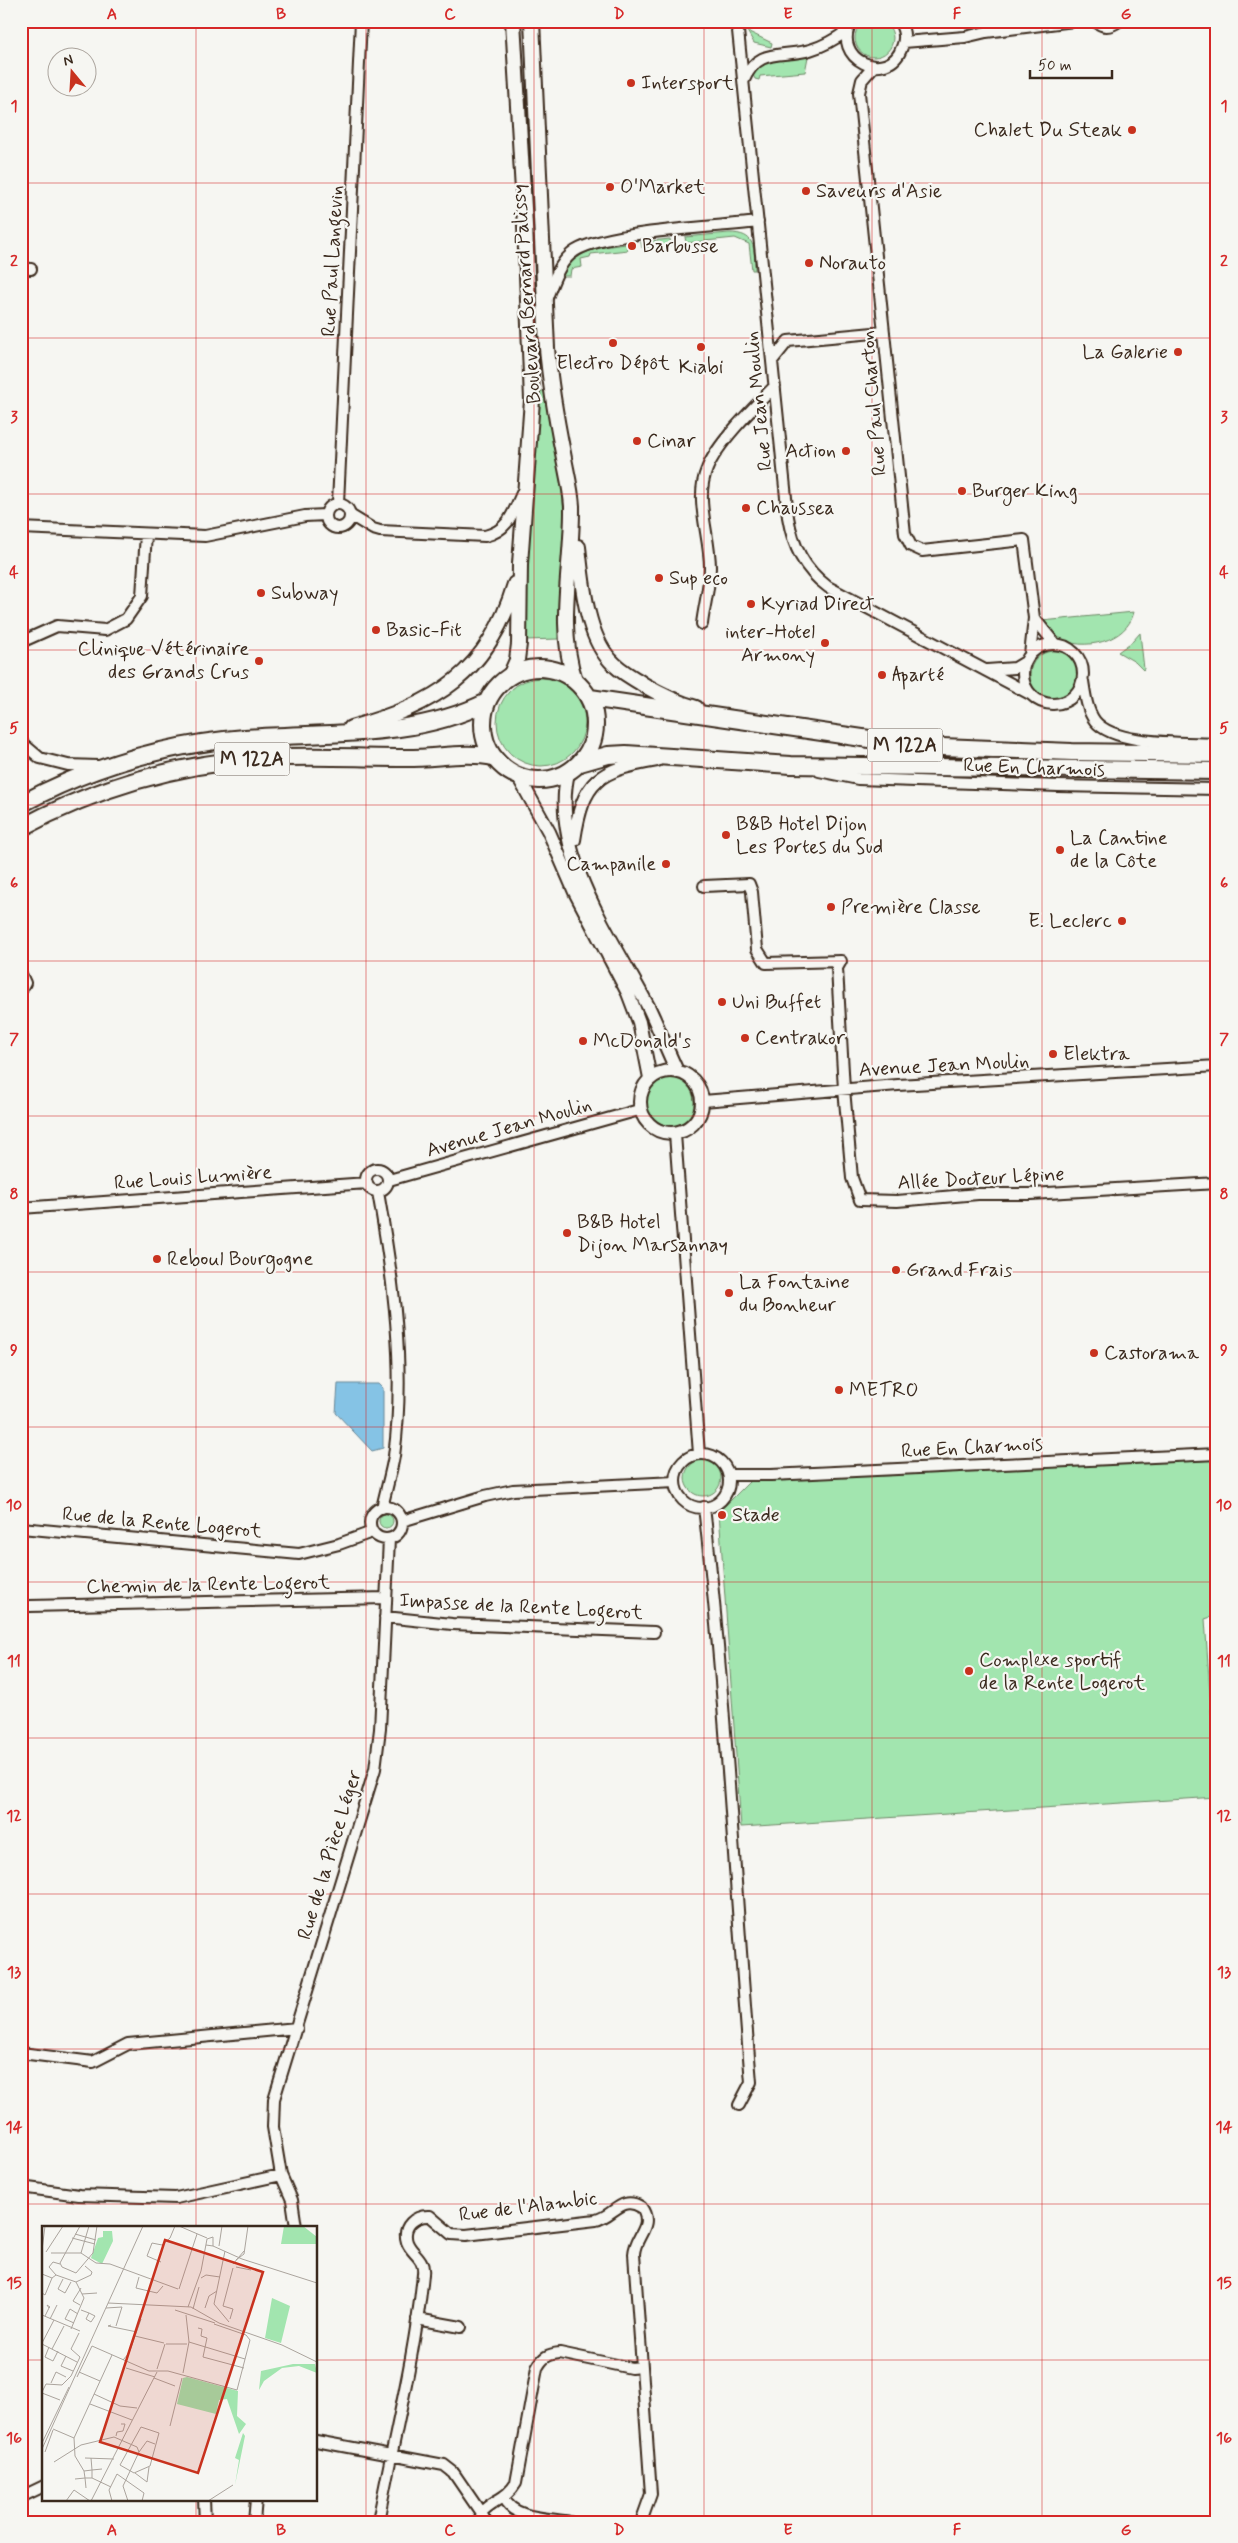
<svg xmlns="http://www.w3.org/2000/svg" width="1238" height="2543" viewBox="0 0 1238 2543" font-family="Mynerve,sans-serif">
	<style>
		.green { fill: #a2e5af; stroke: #6e8866 }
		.water { fill: #85c3e5; stroke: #678695 }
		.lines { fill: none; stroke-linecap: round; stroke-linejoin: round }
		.minor-casing { stroke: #3b2a1e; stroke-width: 14 }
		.tertiary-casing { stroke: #3b2a1e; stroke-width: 16 }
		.secondary-casing { stroke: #3b2a1e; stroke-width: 18 }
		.primary-casing { stroke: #3b2a1e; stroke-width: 20 }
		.minor { stroke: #f6f6f2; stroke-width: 10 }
		.tertiary { stroke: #f6f6f2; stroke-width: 12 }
		.secondary { stroke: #f6f6f2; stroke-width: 14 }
		.primary { stroke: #f6f6f2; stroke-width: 16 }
		.grid { fill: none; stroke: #d62828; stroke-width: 1; stroke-opacity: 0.55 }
		.poi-dot { fill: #c8321e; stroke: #f6f6f2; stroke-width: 2 }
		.labels { text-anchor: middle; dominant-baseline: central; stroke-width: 4.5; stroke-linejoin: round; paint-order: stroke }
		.shield { fill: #f6f6f2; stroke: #73675e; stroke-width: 1 }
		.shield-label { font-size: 19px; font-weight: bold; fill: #3b2a1e }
		.poi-label { font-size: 20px; fill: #3b2a1e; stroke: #f6f6f2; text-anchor: start }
		.street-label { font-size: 20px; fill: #3b2a1e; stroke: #f6f6f2 }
		.inset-road { fill: none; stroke: #aba49d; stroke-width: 1 }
		.view { fill: #c8321e; fill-opacity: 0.15; stroke: #c8321e; stroke-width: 2.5 }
		.inset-edge { fill: none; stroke: #3b2a1e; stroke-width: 2.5 }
		.neatline { fill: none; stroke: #d62828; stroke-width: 2 }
		.grid-label { font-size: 16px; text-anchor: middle; font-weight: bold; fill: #d62828 }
	</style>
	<rect width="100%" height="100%" fill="#f6f6f2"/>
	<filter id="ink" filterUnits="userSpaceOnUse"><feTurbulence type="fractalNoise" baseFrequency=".02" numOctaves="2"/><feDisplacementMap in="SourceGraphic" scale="10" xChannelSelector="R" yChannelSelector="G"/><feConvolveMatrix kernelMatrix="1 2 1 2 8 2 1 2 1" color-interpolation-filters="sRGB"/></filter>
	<g filter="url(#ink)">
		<path class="green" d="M855 38a19 19 0 1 1 38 0a19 19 0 1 1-38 0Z
			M747 31 772 43 771 47 754 43Z
			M799 57H808L805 72 760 76 759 80 755 79 753 75 764 63Z
			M729 233C756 233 754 247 755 270H752L749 244 735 238 686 243 685 237Z
			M670 239 671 245 642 248 641 242Z
			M627 244 628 250 591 254 590 257 581 259 582 267 571 269 570 276H562C576 249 600 247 627 244Z
			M538 391H544L562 490 565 530 558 639 525 640V593Z
			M1134 612C1127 642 1083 652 1058 638 1051 634 1047 628 1042 621Z
			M1140 633 1144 669 1143 670 1135 662 1118 652 1133 641Z
			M1030 675a24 24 0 1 1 48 0a24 24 0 1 1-48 0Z
			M497 722a44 44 0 1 1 88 0a44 44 0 1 1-88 0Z
			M646 1102a24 24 0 1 1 48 0a24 24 0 1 1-48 0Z
			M685 1478a18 18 0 1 1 36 0a18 18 0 1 1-36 0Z
			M1217 1460V1615L1205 1619 1217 1797 741 1827 719 1512 750 1481Z
			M379 1521a7 7 0 1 1 14 0a7 7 0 1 1-14 0Z"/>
		<path class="water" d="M338 1384H379L383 1388V1448L372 1451 336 1413Z"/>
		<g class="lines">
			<defs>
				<path id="minor" d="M737 21 788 517C793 547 804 569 828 587L1032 695
					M852 21C829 59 889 86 902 47 906 38 904 29 899 21
					M1095 21C1103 28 1111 27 1119 21
					M904 42 965 37 986 32 1074 21
					M874 66 862 80 859 93 905 534 911 546 922 551 1024 540 1034 618 1030 655
					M744 80C758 47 781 58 810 50 824 46 836 39 848 30
					M21 268 31 269
					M546 300C552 285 558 265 571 254 597 231 719 227 758 222
					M772 361 788 341 884 332
					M338 503 361 21
					M326 516a12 12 0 1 1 24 0a12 12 0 1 1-24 0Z
					M350 515 373 529 380 531 485 536C508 531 513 513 522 493
					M21 528 205 536 305 516 325 515
					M1034 618 1055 644
					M702 624C704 606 710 586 710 567 710 535 694 499 707 469 717 443 755 406 775 386
					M21 642 57 626 105 630 126 619 142 596 146 534
					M1023 674a30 30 0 1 1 60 0a30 30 0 1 1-60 0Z
					M987 670 1015 668 1025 662
					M1083 681C1085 694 1087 711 1095 721 1115 746 1186 742 1217 744
					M21 742 40 758 68 765 98 766
					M819 771 858 779 1058 786 1217 789
					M704 886 749 884 752 892 757 949 766 963 841 961 837 968 844 1089 852 1178 860 1200 897 1201 978 1194H1031L1217 1183
					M21 974 25 983 21 990
					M703 1101 898 1085 1217 1066
					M675 1134 699 1454
					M366 1180a11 11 0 1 1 22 0a11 11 0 1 1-22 0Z
					M389 1180 639 1110
					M378 1192C393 1277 406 1368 394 1456 391 1473 386 1490 382 1508
					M21 1208 367 1183
					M675 1481a27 27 0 1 1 54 0a27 27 0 1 1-54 0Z
					M729 1475H771L1217 1454
					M370 1523a16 16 0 1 1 32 0a16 16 0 1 1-32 0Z
					M704 1507C726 1698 735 1891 751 2082L739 2105
					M402 1521 485 1496 513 1490 675 1482
					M21 1528 299 1554 339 1544 372 1532
					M30 1606 386 1598
					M385 1617 452 1624 654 1632
					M21 2053 93 2062 128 2044 297 2028
					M21 2187 79 2195 176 2198 281 2175
					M296 2227 292 2200 281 2175 273 2127 274 2099 375 1769 380 1729 389 1539
					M417 2319 461 2327
					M316 2441 444 2465 453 2472 481 2513
					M21 2497 44 2486
					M504 2498C512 2519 550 2518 570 2522
					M204 2499 205 2522
					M254 2522 256 2499
					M378 2522C393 2440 415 2357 423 2274 425 2257 412 2255 407 2242 402 2226 415 2215 430 2216L451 2234 466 2235 596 2220C614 2216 621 2195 641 2207 655 2226 635 2235 634 2254L651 2494 641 2522
					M486 2522 481 2513C492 2500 507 2499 516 2483L537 2368C543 2357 548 2354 560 2353L631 2368 642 2367"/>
				<path id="tertiary" d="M568 773C549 853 614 940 649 1008 659 1029 667 1050 677 1071
					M518 776 549 832 575 892 628 993 639 1022 650 1078
					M574 840C583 780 598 770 657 760
					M640 1102a31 31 0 1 1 62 0a31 31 0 1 1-62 0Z"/>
				<path id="secondary" d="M532 21 547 348C550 383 556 418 563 453 566 470 571 489 572 506 573 564 556 625 575 680
					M578 547C582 581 586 634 610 660 619 671 632 677 644 685 661 695 678 703 696 708
					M510 676 517 660 519 644 520 564 532 400 525 225 513 21
					M351 728C436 704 488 674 515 584"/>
				<path id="primary" d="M483 724a56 56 0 1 1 112 0a56 56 0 1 1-112 0Z
					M590 698 917 746 1072 752 1217 754
					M580 763 608 755 626 754 791 765 1217 771
					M21 804C90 767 167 744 245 738 325 732 414 739 487 702
					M21 828C97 787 178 764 263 758 310 755 357 758 403 758 433 759 464 751 494 757"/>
			</defs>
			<use href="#minor" class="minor-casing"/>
			<use href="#tertiary" class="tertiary-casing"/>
			<use href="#secondary" class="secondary-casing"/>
			<use href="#primary" class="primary-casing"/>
			<use href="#minor" class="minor"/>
			<use href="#tertiary" class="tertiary"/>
			<use href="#secondary" class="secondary"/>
			<use href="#primary" class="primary"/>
		</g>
	</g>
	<path class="grid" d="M196 21V2227M366 21V2522M534 21V2522M704 21V2522M872 21V2522M1042 21V2522M21 183H1217M21 338H1217M21 494H1217M21 650H1217M21 805H1217M21 961H1217M21 1116H1217M21 1272H1217M21 1427H1217M21 1582H1217M21 1738H1217M21 1894H1217M21 2049H1217M21 2204H1217M21 2360H44M316 2360H1217M196 2499V2522"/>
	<g class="poi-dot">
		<circle cx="631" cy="83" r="5"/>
		<circle cx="1132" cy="130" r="5"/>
		<circle cx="610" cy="187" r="5"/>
		<circle cx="806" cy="191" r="5"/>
		<circle cx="632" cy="246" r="5"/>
		<circle cx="809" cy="263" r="5"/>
		<circle cx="613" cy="343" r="5"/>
		<circle cx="701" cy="347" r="5"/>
		<circle cx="1178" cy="352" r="5"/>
		<circle cx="637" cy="441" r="5"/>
		<circle cx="846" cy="451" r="5"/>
		<circle cx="962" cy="491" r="5"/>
		<circle cx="746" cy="508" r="5"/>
		<circle cx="659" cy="578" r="5"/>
		<circle cx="261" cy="593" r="5"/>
		<circle cx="751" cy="604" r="5"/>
		<circle cx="376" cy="630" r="5"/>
		<circle cx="825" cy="643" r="5"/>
		<circle cx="259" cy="661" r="5"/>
		<circle cx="882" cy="675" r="5"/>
		<circle cx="726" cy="835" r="5"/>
		<circle cx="1060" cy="850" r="5"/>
		<circle cx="666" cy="864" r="5"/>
		<circle cx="831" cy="907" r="5"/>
		<circle cx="1122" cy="921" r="5"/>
		<circle cx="722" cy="1002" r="5"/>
		<circle cx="745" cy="1038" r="5"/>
		<circle cx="583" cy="1041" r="5"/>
		<circle cx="1053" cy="1054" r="5"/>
		<circle cx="567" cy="1233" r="5"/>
		<circle cx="157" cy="1259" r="5"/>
		<circle cx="896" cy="1270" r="5"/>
		<circle cx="729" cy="1293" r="5"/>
		<circle cx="1094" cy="1353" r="5"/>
		<circle cx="839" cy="1390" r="5"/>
		<circle cx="722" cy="1515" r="5"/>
		<circle cx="969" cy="1671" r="5"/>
	</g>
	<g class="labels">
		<g class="shield">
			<rect x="867.5" y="728.5" width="75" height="33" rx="4"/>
			<rect x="214.5" y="742.5" width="75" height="33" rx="4"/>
		</g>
		<g class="shield-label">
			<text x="905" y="745">M 122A</text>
			<text x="252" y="759">M 122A</text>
		</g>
		<g class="poi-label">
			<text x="641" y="83">Intersport</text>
			<text x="1122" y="130" text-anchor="end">Chalet Du Steak</text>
			<text x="620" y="187">O'Market</text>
			<text x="816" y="191">Saveurs d'Asie</text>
			<text x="642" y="246">Barbusse</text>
			<text x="819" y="263">Norauto</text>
			<text x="1168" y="352" text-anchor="end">La Galerie</text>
			<text x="613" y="363" text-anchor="middle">Electro Dépôt</text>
			<text x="701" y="367" text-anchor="middle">Kiabi</text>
			<text x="647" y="441">Cinar</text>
			<text x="836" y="451" text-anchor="end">Action</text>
			<text x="972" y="491">Burger King</text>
			<text x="756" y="508">Chaussea</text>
			<text x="669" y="578">Sup eco</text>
			<text x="271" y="593">Subway</text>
			<text x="761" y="604">Kyriad Direct</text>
			<text x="386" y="630">Basic-Fit</text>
			<text x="815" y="632" text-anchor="end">inter-Hotel<tspan x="815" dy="23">Armony</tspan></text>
			<text x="249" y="649" text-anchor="end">Clinique Vétérinaire<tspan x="249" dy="23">des Grands Crus</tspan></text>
			<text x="892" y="675">Aparté</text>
			<text x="736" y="824">B&amp;B Hotel Dijon<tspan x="736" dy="23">Les Portes du Sud</tspan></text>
			<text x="1070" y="838">La Cantine<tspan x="1070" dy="23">de la Côte</tspan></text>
			<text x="656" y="864" text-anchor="end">Campanile</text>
			<text x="841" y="907">Première Classe</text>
			<text x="1112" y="921" text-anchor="end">E. Leclerc</text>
			<text x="732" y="1002">Uni Buffet</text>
			<text x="755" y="1038">Centrakor</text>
			<text x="593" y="1041">McDonald's</text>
			<text x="1063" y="1054">Elektra</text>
			<text x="577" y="1222">B&amp;B Hotel<tspan x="577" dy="23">Dijon Marsannay</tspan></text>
			<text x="167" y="1259">Reboul Bourgogne</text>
			<text x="906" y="1270">Grand Frais</text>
			<text x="739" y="1282">La Fontaine<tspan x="739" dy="23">du Bonheur</tspan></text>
			<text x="1104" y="1353">Castorama</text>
			<text x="849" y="1390">METRO</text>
			<text x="732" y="1515">Stade</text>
			<text x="979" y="1660">Complexe sportif<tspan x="979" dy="23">de la Rente Logerot</tspan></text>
		</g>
		<g class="street-label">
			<text transform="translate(333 261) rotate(-87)">Rue Paul Langevin</text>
			<text transform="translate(527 294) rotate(-94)">Boulevard Bernard Palissy</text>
			<text transform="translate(759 401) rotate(-96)">Rue Jean Moulin</text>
			<text transform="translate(874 403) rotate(-95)">Rue Paul Charton</text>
			<text transform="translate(1034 768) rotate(2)">Rue En Charmois</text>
			<text transform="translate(944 1066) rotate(-3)">Avenue Jean Moulin</text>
			<text transform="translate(509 1128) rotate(-16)">Avenue Jean Moulin</text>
			<text transform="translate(193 1178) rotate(-4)">Rue Louis Lumière</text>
			<text transform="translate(981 1179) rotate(-3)">Allée Docteur Lépine</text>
			<text transform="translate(972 1448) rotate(-3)">Rue En Charmois</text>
			<text transform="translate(162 1523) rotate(5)">Rue de la Rente Logerot</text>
			<text transform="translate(208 1585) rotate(-1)">Chemin de la Rente Logerot</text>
			<text transform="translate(521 1607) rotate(3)">Impasse de la Rente Logerot</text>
			<text transform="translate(330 1855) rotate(-73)">Rue de la Pièce Léger</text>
			<text transform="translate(528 2207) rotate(-7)">Rue de l'Alambic</text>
		</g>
	</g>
	<g transform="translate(42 2226)">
		<rect width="275" height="275" fill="#f6f6f2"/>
		<path d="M242 0H261L275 11V18H239ZM61 5H70L71 15 60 38 49 32 56 12 61 11ZM230 72 248 80 239 117 223 112ZM251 138H273L275 147 257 140 240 142 222 155 217 164 219 145ZM145 151 196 165 195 190 204 198 197 208 185 173 177 174 174 188 135 178 141 152ZM201 207 203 210 193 259 197 234 193 232Z" fill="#a2e5af"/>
		<path class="inset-road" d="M38 0 18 37 20 41 34 47 51 27 55 0M137 0 165 12M33 8 54 14M30 12 53 18M171 20 200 33 275 57M177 20 180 0M0 24 3 0M183 25 172 78 187 96M4 26 21 0M9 27H39L54 37 68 38 136 63M39 27 47 0M194 34 202 28 206 0M119 36 105 30 110 17 120 19 128 12 133 0M191 38 202 25M194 41 209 44M0 48 10 52 14 49M14 49 34 56 42 72 29 103M14 49 7 41 11 36 18 38M97 51 94 62 115 67 121 60M159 52 164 49 178 51M21 53 16 63 23 67 29 56M34 56 49 49 50 46 43 40M137 63 155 8M0 67 3 69 10 52M40 68 55 67M66 77 149 81 177 97 240 119 275 136M38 79 31 75 39 62M146 81 159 45 165 13 171 11V20L164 19M64 82 80 81M163 82 167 70 175 65M151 83 157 61M39 84 47 87 53 90 49 96 44 93 47 87M133 84 173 97M0 89 38 105M144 89 147 116M3 90 7 82 8 81 5 79 7 82M8 93 15 79M188 93 191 83 181 80 191 42M32 97 23 93 28 83 36 88M69 99 66 100 95 106M74 100 80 81M156 102 160 103 159 110 165 112 161 131 202 142M93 110 122 117M0 117 12 94M0 118 35 136M124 118H145M7 121 3 131 11 135 16 125M10 123 22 100M24 130 19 140 31 145M81 134 87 127 99 93M84 142 113 151M115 143 123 118M37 146 58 155M141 147 147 116 203 133M35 151 50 120 107 145H126L195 164 208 114 204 109 172 98M112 152 133 160M9 157 14 146 24 151M0 166 4 158 20 159 29 150 38 131 29 123 37 107M0 167 18 174M52 168 78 180 95 182M48 178 90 194M128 200 140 152M99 201 117 207 108 240 92 247 78 239ZM11 203 32 212M74 210 75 206 81 205 83 198H79M0 217 27 161M0 223 101 0M3 226 11 204M43 232 72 233M49 232 50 244 60 243M12 236 39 219 72 211 95 221 97 226M50 244V252H43L42 245ZM42 245 33 230 32 212 70 129M93 247 105 256 107 241M50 252 69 261M33 253 43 252 44 262M24 275 32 264 48 275M49 275 115 146M70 275 67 264 75 248 102 267 100 275M86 275 81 260 97 226 105 215 113 218M166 275 191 259"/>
		<path class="view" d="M123 14 221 46 156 247 58 216Z"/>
		<rect width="275" height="275" class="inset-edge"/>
	</g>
	<rect width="1238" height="2543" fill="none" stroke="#f6f6f2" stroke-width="55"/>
	<g transform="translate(72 72) rotate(342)"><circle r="24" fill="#f6f6f2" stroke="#aba49d"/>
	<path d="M0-4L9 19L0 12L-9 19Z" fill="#c8321e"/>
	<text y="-8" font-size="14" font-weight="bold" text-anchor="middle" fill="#3b2a1e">N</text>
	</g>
	<path d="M1030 70v8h82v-8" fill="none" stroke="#3b2a1e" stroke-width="2.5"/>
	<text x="1038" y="70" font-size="15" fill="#3b2a1e" stroke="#f6f6f2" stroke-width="4" paint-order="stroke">50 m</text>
	<rect x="28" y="28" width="1182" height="2488" class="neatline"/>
	<g class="grid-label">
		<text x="112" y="19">A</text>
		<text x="281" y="19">B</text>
		<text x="450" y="19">C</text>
		<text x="619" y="19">D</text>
		<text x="788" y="19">E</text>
		<text x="957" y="19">F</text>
		<text x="1126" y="19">G</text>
		<text x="14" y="111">1</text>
		<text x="1224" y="111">1</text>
		<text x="14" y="266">2</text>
		<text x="1224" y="266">2</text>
		<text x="14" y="422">3</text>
		<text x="1224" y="422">3</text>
		<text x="14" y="577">4</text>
		<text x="1224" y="577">4</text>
		<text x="14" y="733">5</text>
		<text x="1224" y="733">5</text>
		<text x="14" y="888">6</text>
		<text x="1224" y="888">6</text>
		<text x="14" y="1044">7</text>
		<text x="1224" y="1044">7</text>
		<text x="14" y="1199">8</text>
		<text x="1224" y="1199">8</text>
		<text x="14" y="1355">9</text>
		<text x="1224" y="1355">9</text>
		<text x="14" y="1510">10</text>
		<text x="1224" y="1510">10</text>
		<text x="14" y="1666">11</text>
		<text x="1224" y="1666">11</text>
		<text x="14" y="1821">12</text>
		<text x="1224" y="1821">12</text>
		<text x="14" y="1977">13</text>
		<text x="1224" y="1977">13</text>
		<text x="14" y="2132">14</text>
		<text x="1224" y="2132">14</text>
		<text x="14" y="2288">15</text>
		<text x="1224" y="2288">15</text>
		<text x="14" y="2443">16</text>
		<text x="1224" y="2443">16</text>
		<text x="112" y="2535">A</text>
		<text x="281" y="2535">B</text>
		<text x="450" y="2535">C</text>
		<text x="619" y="2535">D</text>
		<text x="788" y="2535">E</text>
		<text x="957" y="2535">F</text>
		<text x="1126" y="2535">G</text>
	</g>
</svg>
